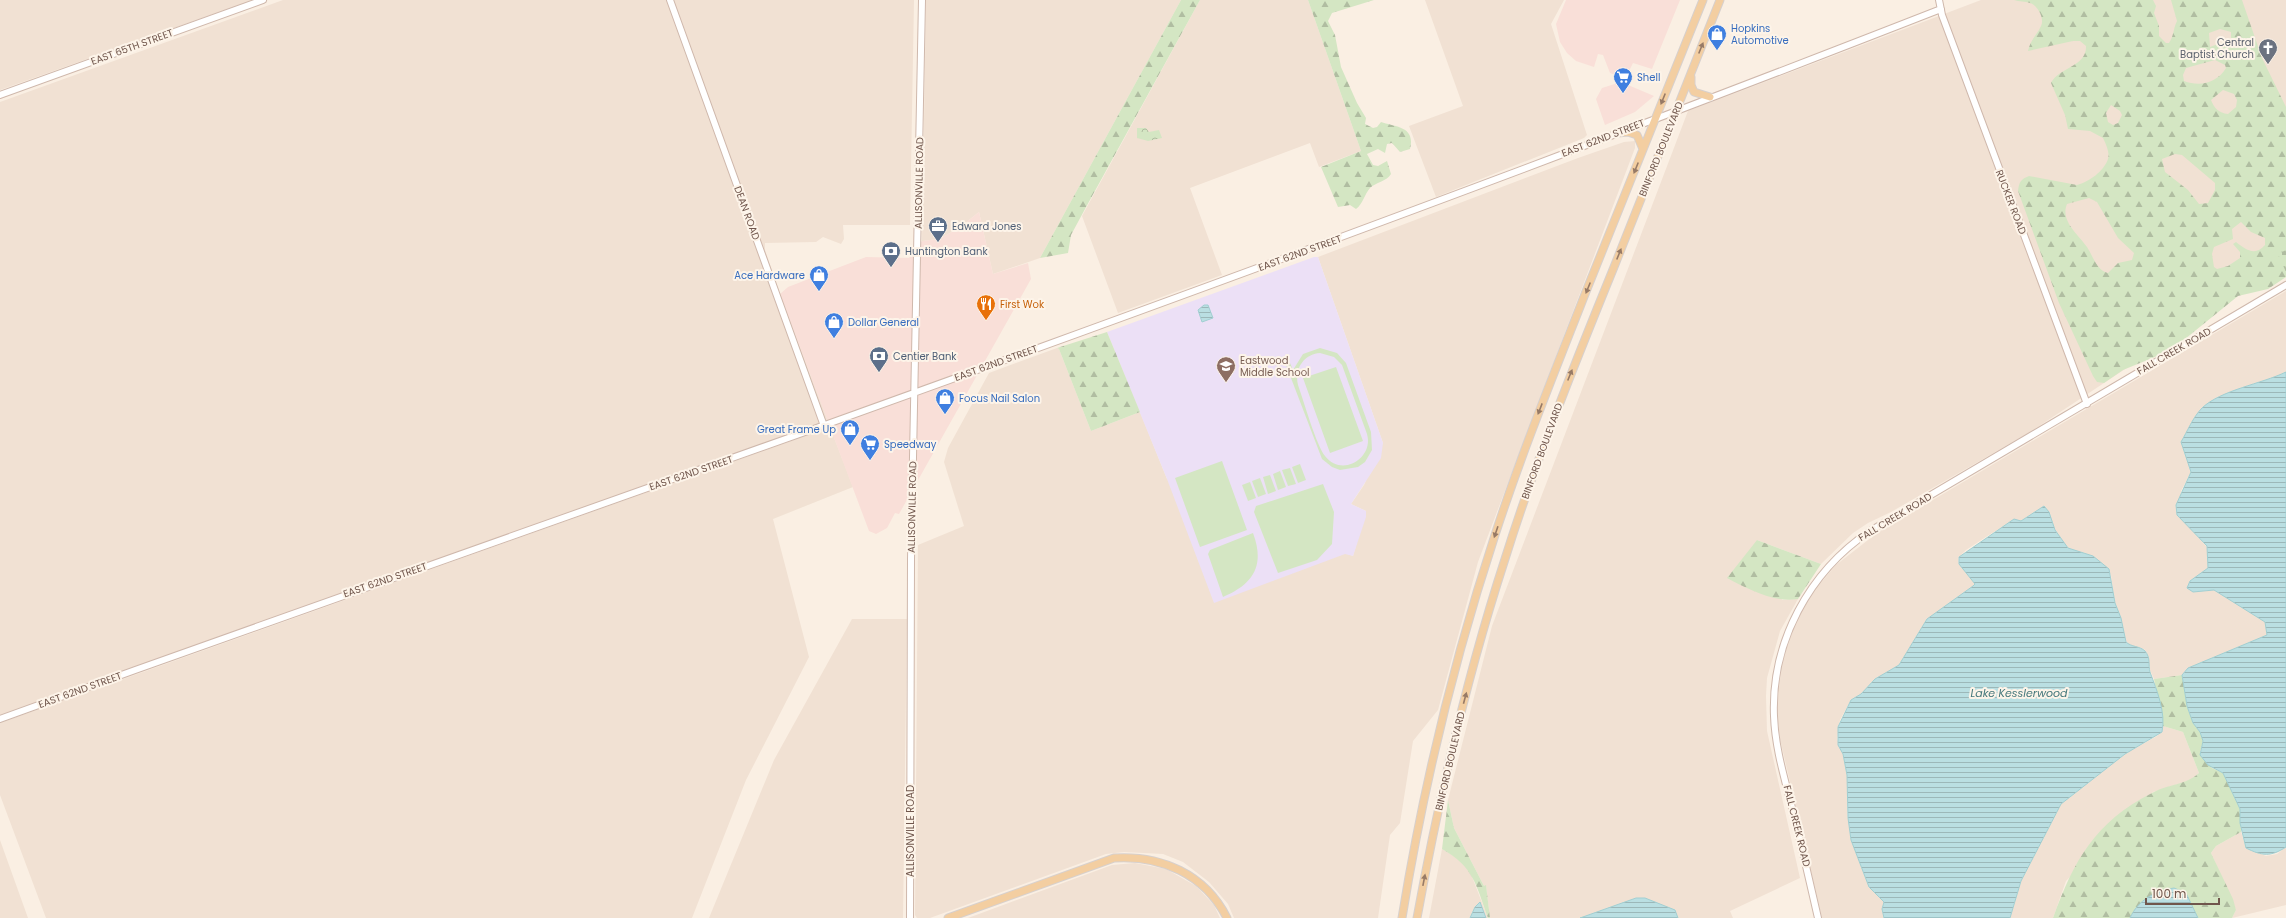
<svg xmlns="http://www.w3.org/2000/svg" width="2286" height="918" viewBox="0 0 2286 918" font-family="Poppins,sans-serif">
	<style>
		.residential { fill: #f1e1d3 }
		.commercial { fill: #f9dfd8 }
		.education { fill: #ece0f6 }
		.grass { fill: #d4e6c3; fill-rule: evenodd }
		.forest { fill: url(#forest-firs); fill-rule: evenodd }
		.cemetery { fill: url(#cemetery-stones) }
		.park { fill: url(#park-crowns) }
		.water { fill: url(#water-rules); stroke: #a1cfd2 }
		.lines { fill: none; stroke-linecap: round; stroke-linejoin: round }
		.secondary-casing { stroke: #cfb8ac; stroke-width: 8 }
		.primary-casing { stroke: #d7d0cd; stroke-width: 9 }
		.secondary { stroke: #fff; stroke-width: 6 }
		.primary { stroke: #f3cea1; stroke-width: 7 }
		.oneway { fill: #977a66 }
		.labels { text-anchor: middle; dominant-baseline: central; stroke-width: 4; stroke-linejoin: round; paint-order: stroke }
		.shop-label { font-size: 10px; fill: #366cbe; stroke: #fdf4e9; text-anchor: start }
		.worship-label { font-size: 10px; fill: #5b616d; stroke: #fdf4e9; text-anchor: end }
		.street-label { font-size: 10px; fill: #70564c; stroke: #fdf4e9 }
		.service-label { font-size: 10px; fill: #4e5e75; stroke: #fdf4e9; text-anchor: start }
		.food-label { font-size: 10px; fill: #c56008; stroke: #fdf4e9; text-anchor: start }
		.education-label { font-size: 10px; fill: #785e54; stroke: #fdf4e9; text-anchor: start }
		.water-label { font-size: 11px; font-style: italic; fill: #44777b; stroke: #fdf4e9 }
	</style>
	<defs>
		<pattern id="forest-firs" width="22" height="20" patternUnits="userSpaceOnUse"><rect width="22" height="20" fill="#d4e6c3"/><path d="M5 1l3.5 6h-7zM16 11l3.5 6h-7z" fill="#b0bda1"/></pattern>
		<pattern id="cemetery-stones" width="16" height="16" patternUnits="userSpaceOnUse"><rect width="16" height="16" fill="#d4e6c3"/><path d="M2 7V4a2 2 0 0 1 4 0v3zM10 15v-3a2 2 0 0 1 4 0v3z" fill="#b0bda1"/></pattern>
		<pattern id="park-crowns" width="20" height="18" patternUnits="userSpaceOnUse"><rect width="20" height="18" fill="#d4e6c3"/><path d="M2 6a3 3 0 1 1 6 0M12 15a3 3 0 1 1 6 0" fill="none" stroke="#b0bda1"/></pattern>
		<pattern id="water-rules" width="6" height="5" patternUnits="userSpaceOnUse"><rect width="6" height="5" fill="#badfe2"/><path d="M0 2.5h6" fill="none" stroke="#9cb8b9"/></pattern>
	</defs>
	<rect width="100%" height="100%" fill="#faefe3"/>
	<path class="residential" d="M0 0H253L0 90Z
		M283 0H914L910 225H843L844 239 841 244 823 237 816 242 765 243V250L780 294 828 421 0 716V102Z
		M926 0H1181L1040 258 993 274 979 212 959 228 939 239 922 241Z
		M1200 0H1308L1361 151 1319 167 1310 143 1190 188 1222 275 1118 313 1082 216Z
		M1425 0H1564L1551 24 1587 135 1584 138 1436 197 1409 126 1463 106Z
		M1981 0H2286V232L2193 324 2030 432 1891 512 1868 523 1853 533 1821 564 1757 540 1782 600 1798 599 1780 631 1767 678 1766 696 1767 731 1800 878 1730 911 1733 918H1490L1486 886H1484L1454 828 1448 800 1492 626 1688 111Z
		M1635 141V148L1478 562 1438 710 1413 741 1400 823 1390 835 1378 918H1234L1228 904 1209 882 1183 862 1163 854 1124 852 1106 854 930 918H917L915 915 918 545 964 526 944 462 948 448 989 373 1057 348 1059 349 1091 431 1140 412 1167 479 1353 556 1366 511 1351 504 1364 485 1383 443 1318 257 1578 158 1624 142Z
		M2286 291V372L2266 382 2227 393 2181 442 2191 472 2181 491 2178 515 2207 547 2208 568 2190 581 2193 592 2214 590 2265 622 2267 635 2188 668 2182 675 2154 679 2150 670 2148 655 2144 649 2129 645 2125 639 2121 618 2115 604 2111 575 2093 556 2068 548 2055 530 2049 513 2044 506 2021 521 2014 520 1989 535 1966 550 1958 558 1959 564 1975 584 1973 586 1927 619 1899 665 1875 679 1861 694 1851 700 1840 720 1837 739 1843 754 1847 775V814L1851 840 1869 887 1884 902 1882 909 1884 918H1822L1779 735 1777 715V689L1783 660 1794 625 1813 592 1836 565 1877 533Z
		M830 427 853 487 773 519 809 657 746 780 692 918H46L0 795V723Z
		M852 619H907L903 918H709L774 760Z
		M2163 726 2183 732 2199 773 2191 780 2153 792 2066 881 2053 918H2010L2021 881 2061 804 2125 754 2157 736 2162 732Z
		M2241 832 2246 848 2266 856 2277 854 2286 847V905L2232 918 2236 910 2211 853 2216 846Z
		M0 840 28 918H0Z
		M1442 849 1454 856 1469 869 1488 918H1429Z
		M1135 863 1166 869 1196 886 1214 905 1220 918H968L1112 865Z"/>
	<path class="commercial" d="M1566 0H1680L1652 69 1633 63 1625 79 1610 73 1603 55 1598 54 1594 67 1576 61 1567 53 1560 42 1556 24Z
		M1621 82 1654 96 1635 112 1605 125 1596 99 1602 88Z
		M979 212 993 274 1028 263 1031 279 899 514 895 513 887 528 876 534 869 531 780 294 788 287 866 257 909 258 922 241 939 239 959 228Z"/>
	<path class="education" d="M1314 257H1318L1383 443 1381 458 1351 504 1366 511V517L1353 556 1345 554 1214 603 1167 479 1107 332Z"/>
	<path class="grass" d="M1320 348 1337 353 1346 363 1371 432 1372 450 1365 462 1358 467 1340 470 1332 467 1322 459 1286 365 1290 363 1293 370 1303 354ZM1320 353 1334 357 1342 365 1367 434C1374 458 1342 478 1325 456 1316 444 1304 402 1298 385 1294 369 1304 354 1320 353Z
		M1336 367 1363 441 1330 453 1303 378Z
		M1222 461 1247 530 1200 547 1175 478Z
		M1300 464 1306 480 1298 483 1292 467Z
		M1290 468 1296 484 1288 486 1282 470Z
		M1280 471 1286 487 1278 490 1273 474Z
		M1270 475 1276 491 1268 494 1263 477Z
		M1260 478 1266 494 1258 497 1252 481Z
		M1250 482 1256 498 1248 501 1242 485Z
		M1323 484 1334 512 1332 544 1317 560 1278 573 1254 512 1256 506Z
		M1253 533C1265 565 1254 584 1223 597L1208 554 1210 550Z"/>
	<path class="forest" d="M1181 0H1200L1085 209 1071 235 1068 253 1040 258Z
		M1308 0H1374L1332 13 1328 21 1335 35 1341 67 1357 103 1366 118 1365 124 1373 128 1377 127 1381 122C1395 127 1416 126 1410 149L1400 152 1392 143 1387 144 1385 153 1378 149 1367 154 1373 165 1378 166 1387 161 1391 174C1386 182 1376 182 1370 188 1364 195 1363 204 1356 209L1350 205 1338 207 1321 167 1361 151Z
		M2014 0H2153L2156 6 2154 13 2159 26V36L2166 43H2169C2174 36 2173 29 2177 21L2171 0H2242L2262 58 2286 107V277L2268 289 2238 296 2185 339 2162 354 2123 370 2104 383 2097 382 2093 376 2059 303 2018 191C2019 182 2021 179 2029 176L2077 185C2089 182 2104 171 2108 159 2110 153 2106 144 2103 138L2090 131 2068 129 2065 115 2051 83C2059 67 2087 67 2086 46L2080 41H2073L2028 51C2030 40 2037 35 2041 26 2045 18 2037 5 2030 3 2025 1 2019 2 2014 0ZM2220 29 2231 32V39L2210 47 2209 33ZM2215 60 2225 65 2226 68C2217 83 2200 87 2184 81L2183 75 2186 68ZM2223 90 2234 94 2237 100 2236 107 2228 114C2219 113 2214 108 2211 100ZM2111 105 2120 111 2122 115 2118 123 2113 125 2108 122 2106 113ZM2175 154 2182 155 2215 183V190L2208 203 2199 204 2188 190 2165 172 2162 159ZM2089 198 2097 202 2118 238 2134 253 2132 260 2118 263 2108 273C2097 271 2093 256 2087 247 2078 234 2060 221 2067 204ZM2241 222 2251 232 2265 238V245C2255 257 2245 249 2236 242L2233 244 2240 252V258L2228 266 2217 269 2214 267 2212 254 2214 247 2233 239 2232 229Z
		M1107 332 1140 412 1091 431 1059 349 1057 348Z
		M1757 540 1821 564 1798 599C1774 603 1748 589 1727 578Z
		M2182 675 2187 706 2193 723 2200 732 2203 741 2200 752 2212 768 2223 773 2240 809 2241 832 2216 846 2211 853 2233 899 2236 910 2232 918H2053C2074 860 2095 822 2152 793 2168 784 2186 785 2199 773L2183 732 2163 726 2154 679Z
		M1448 800 1454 828 1484 886 1486 885 1490 918H1488C1476 885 1474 867 1442 849Z"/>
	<path class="cemetery" d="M2286 250V272L2278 254Z"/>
	<path class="park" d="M1137 128H1146L1149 132 1159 130 1162 138 1148 141 1137 138Z"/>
	<path class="water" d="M1204 305H1208L1213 318 1202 322 1198 310Z
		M2286 372V847C2271 857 2262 856 2246 848L2240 823V809L2223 773 2208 765 2200 755 2203 741 2200 732 2193 723 2187 706 2182 675 2188 668 2267 635 2265 622 2214 590 2193 592 2187 588 2190 581 2208 568 2207 546 2177 515 2176 505 2191 472 2181 442C2187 432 2193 417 2202 408 2221 390 2261 384 2286 372Z
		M2044 506 2049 512 2055 530 2068 548 2093 556 2109 569 2115 603 2121 618 2126 642C2131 647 2140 646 2145 651 2151 658 2148 665 2150 672 2157 691 2166 712 2162 732L2125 754 2061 804 2021 881 2010 918H1884L1882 909 1884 902 1869 887 1851 840 1848 818 1847 775 1843 754 1838 745V727L1851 700 1861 694 1875 679 1899 665 1927 619 1973 586 1975 584 1959 564V557L2014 519 2021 521Z
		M2174 888 2186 893 2198 918H2130C2138 900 2155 891 2174 888Z
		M1636 898H1645L1675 910 1678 918H1580Z
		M1480 902 1486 918H1470L1475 907Z"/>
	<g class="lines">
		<defs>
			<path id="secondary" d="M670 0 824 426
				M1939 0 1942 15 2087 404
				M0 95 263 0
				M0 719C273 619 548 525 822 426 1196 292 1570 154 1941 9
				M910 918 911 559 922 0
				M1818 918C1809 879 1800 839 1790 800 1783 773 1775 745 1774 716 1771 642 1809 572 1870 531L2286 285"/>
			<path id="primary" d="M1691 77V85L1694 92 1710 97
				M1618 133 1628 132 1637 135 1643 149
				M948 918 1114 858C1161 855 1205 874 1227 918
				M1402 918C1423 788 1454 660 1495 535 1522 452 1555 371 1587 289 1626 193 1665 97 1703 0
				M1417 918C1439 797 1467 676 1505 559 1536 460 1575 363 1614 267 1649 178 1684 89 1720 0"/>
		</defs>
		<use href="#secondary" class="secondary-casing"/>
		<use href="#primary" class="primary-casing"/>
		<use href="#secondary" class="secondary"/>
		<use href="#primary" class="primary"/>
	</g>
	<defs><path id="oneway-solid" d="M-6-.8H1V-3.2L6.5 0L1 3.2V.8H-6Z"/></defs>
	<g class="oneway">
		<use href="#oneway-solid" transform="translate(1701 48) rotate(-68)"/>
		<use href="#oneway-solid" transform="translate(1663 99) rotate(112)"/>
		<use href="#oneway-solid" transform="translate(1636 168) rotate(112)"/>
		<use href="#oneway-solid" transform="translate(1619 254) rotate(-68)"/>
		<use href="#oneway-solid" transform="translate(1588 288) rotate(112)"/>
		<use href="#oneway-solid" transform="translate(1570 375) rotate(-68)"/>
		<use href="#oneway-solid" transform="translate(1540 409) rotate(111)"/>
		<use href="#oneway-solid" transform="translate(1496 532) rotate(109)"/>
		<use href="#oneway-solid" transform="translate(1465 698) rotate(-75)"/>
		<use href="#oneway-solid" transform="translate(1424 880) rotate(-79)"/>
	</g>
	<defs>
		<symbol id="shop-pin" viewBox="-11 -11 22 30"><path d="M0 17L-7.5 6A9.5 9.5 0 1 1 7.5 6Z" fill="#3f7fe0" stroke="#fdf4e9"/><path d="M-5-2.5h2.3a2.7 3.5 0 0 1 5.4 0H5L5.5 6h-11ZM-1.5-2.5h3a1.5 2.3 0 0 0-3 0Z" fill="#fff"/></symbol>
		<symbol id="church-pin" viewBox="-11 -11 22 30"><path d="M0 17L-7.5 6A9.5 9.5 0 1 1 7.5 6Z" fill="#6b7280" stroke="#fdf4e9"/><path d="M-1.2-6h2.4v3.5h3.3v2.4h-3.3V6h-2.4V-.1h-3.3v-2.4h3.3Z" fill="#fff"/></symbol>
		<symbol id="supermarket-pin" viewBox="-11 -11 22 30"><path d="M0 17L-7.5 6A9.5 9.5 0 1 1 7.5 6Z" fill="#3f7fe0" stroke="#fdf4e9"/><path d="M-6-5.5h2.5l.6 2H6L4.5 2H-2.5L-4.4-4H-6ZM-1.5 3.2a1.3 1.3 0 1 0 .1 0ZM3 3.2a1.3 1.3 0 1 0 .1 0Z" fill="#fff"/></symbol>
		<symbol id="office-pin" viewBox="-11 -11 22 30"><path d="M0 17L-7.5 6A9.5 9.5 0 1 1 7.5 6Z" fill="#5c6f8a" stroke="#fdf4e9"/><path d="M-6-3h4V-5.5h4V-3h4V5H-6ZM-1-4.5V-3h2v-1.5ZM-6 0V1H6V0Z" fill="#fff"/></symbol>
		<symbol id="bank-pin" viewBox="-11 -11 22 30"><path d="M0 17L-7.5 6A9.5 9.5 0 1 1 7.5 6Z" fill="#5c6f8a" stroke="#fdf4e9"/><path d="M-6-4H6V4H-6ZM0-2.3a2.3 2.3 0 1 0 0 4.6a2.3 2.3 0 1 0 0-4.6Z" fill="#fff"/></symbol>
		<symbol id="restaurant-pin" viewBox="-11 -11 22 30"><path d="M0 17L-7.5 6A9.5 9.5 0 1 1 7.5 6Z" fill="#e8710a" stroke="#fdf4e9"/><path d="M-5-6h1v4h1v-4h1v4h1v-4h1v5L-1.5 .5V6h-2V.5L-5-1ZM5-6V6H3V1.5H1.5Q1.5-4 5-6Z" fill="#fff"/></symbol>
		<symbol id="school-pin" viewBox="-11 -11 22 30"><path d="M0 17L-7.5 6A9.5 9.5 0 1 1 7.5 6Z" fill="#8d6e63" stroke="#fdf4e9"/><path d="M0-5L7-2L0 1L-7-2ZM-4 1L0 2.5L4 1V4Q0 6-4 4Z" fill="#fff"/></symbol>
	</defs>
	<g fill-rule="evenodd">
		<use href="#shop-pin" x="1706" y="23" width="22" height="30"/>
		<use href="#church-pin" x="2257" y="37" width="22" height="30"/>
		<use href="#supermarket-pin" x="1612" y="66" width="22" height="30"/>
		<use href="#office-pin" x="927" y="215" width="22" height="30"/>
		<use href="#bank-pin" x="880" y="240" width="22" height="30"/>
		<use href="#shop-pin" x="808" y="264" width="22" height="30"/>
		<use href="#restaurant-pin" x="975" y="293" width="22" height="30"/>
		<use href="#shop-pin" x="823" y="311" width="22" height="30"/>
		<use href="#bank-pin" x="868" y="345" width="22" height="30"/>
		<use href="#school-pin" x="1215" y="355" width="22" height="30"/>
		<use href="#shop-pin" x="934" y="387" width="22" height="30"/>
		<use href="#shop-pin" x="839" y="418" width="22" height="30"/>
		<use href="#supermarket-pin" x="859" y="433" width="22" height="30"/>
	</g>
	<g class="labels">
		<g class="shop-label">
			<text x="1731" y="28">Hopkins<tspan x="1731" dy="12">Automotive</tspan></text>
			<text x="1637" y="77">Shell</text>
			<text x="805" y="275" text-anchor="end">Ace Hardware</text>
			<text x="848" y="322">Dollar General</text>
			<text x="959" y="398">Focus Nail Salon</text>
			<text x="836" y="429" text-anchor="end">Great Frame Up</text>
			<text x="884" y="444">Speedway</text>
		</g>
		<g class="worship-label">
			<text x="2254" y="42">Central<tspan x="2254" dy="12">Baptist Church</tspan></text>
		</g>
		<g class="street-label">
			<text transform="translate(132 47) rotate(-20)">EAST 65TH STREET</text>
			<text transform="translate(1603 138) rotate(-21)">EAST 62ND STREET</text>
			<text transform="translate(1661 149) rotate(-68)">BINFORD BOULEVARD</text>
			<text transform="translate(919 183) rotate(-89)">ALLISONVILLE ROAD</text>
			<text transform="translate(2011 202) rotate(69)">RUCKER ROAD</text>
			<text transform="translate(747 213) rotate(70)">DEAN ROAD</text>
			<text transform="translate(1300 253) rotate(-20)">EAST 62ND STREET</text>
			<text transform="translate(2174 351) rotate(-30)">FALL CREEK ROAD</text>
			<text transform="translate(996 363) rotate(-20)">EAST 62ND STREET</text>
			<text transform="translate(1542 451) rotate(-70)">BINFORD BOULEVARD</text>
			<text transform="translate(691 473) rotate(-19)">EAST 62ND STREET</text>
			<text transform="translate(912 507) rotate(-89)">ALLISONVILLE ROAD</text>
			<text transform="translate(1895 517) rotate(-31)">FALL CREEK ROAD</text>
			<text transform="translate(385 580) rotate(-19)">EAST 62ND STREET</text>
			<text transform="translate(80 690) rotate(-20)">EAST 62ND STREET</text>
			<text transform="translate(1450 761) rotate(-77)">BINFORD BOULEVARD</text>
			<text transform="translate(1797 826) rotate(76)">FALL CREEK ROAD</text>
			<text transform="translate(910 831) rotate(-90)">ALLISONVILLE ROAD</text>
		</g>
		<g class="service-label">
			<text x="952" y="226">Edward Jones</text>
			<text x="905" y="251">Huntington Bank</text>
			<text x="893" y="356">Centier Bank</text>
		</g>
		<g class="food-label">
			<text x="1000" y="304">First Wok</text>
		</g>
		<g class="education-label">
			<text x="1240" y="360">Eastwood<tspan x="1240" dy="12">Middle School</tspan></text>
		</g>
		<g class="water-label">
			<text x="2019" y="693">Lake Kesslerwood</text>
		</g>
	</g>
	<path d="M2146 898v6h73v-6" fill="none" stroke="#70564c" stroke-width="2"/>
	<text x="2152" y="898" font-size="12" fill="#70564c" stroke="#fdf4e9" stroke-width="3" paint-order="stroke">100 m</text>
</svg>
